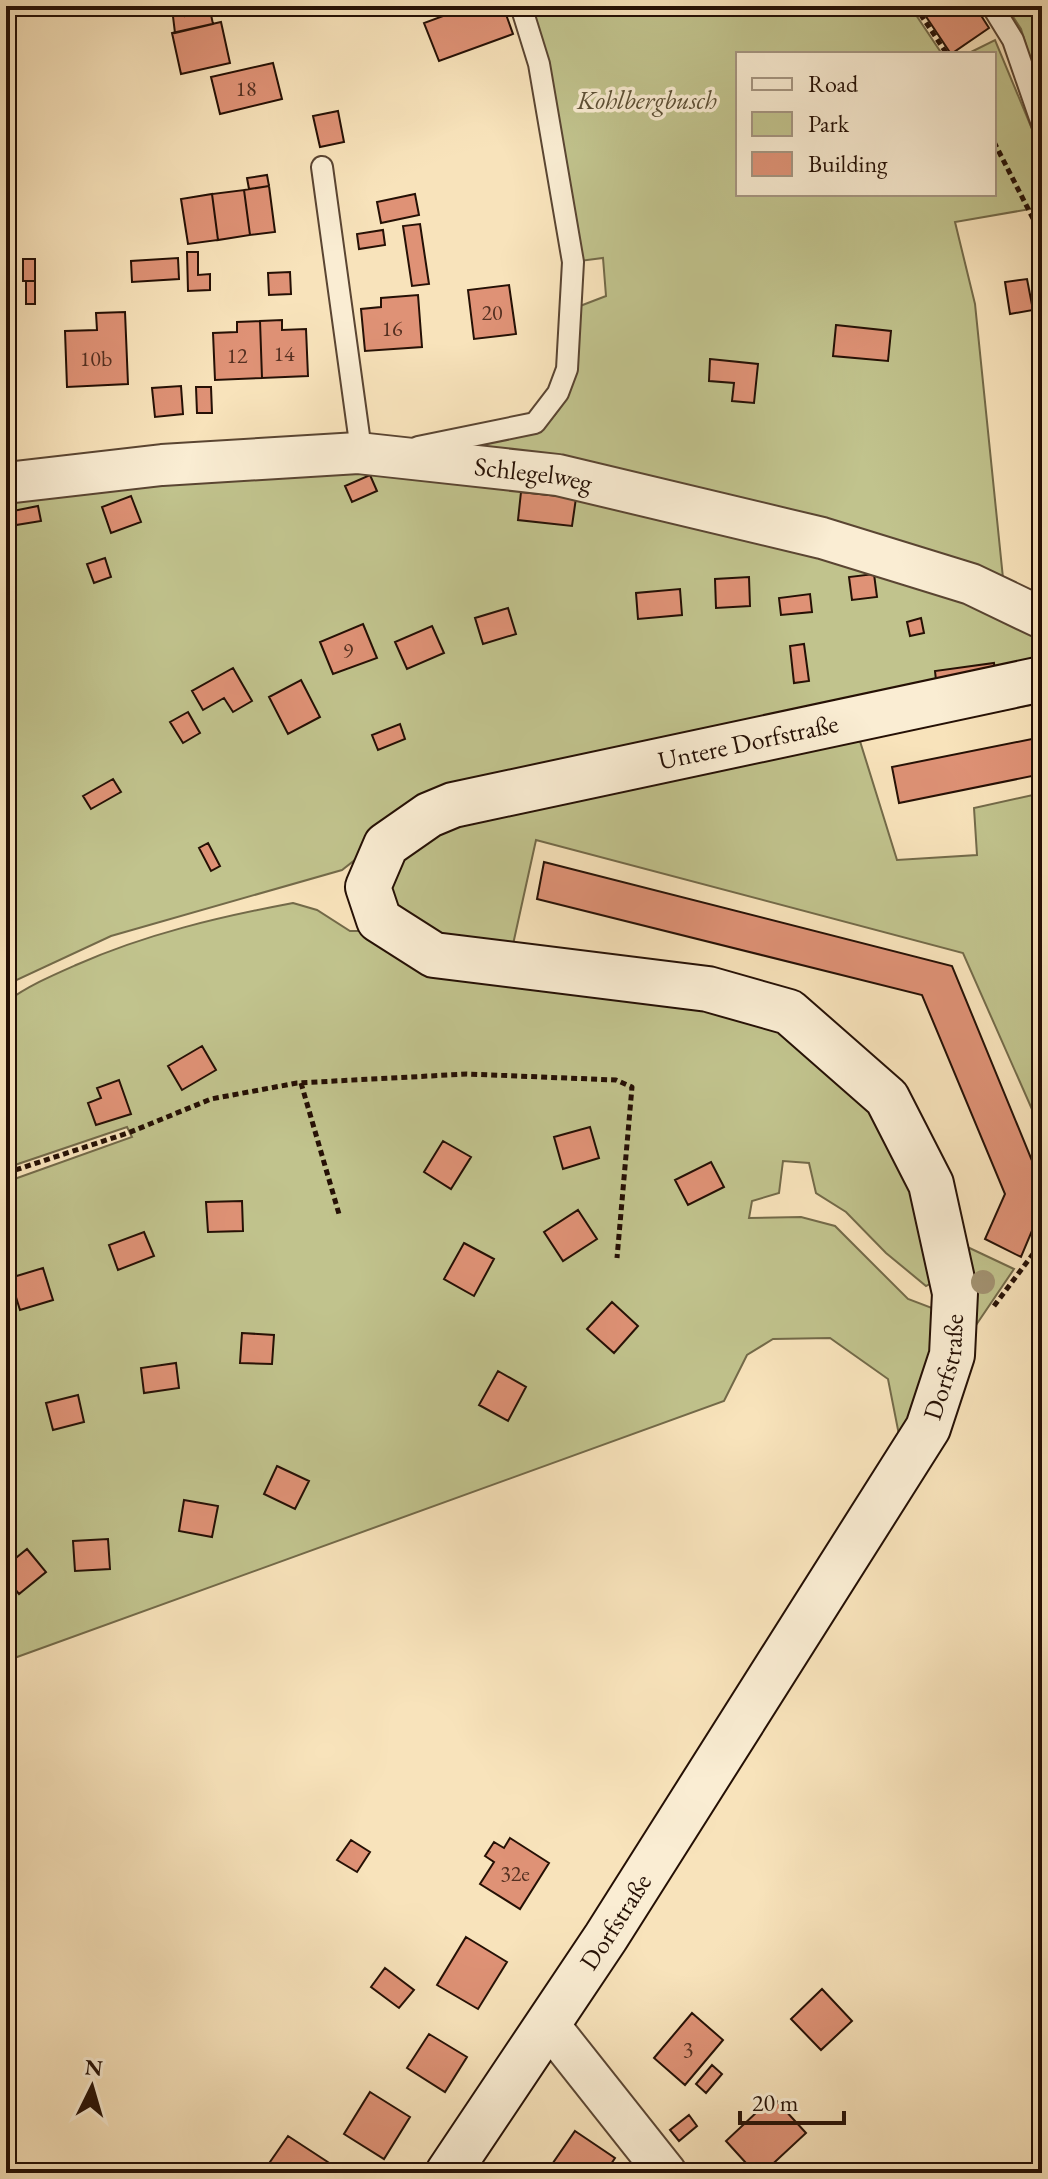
<svg xmlns="http://www.w3.org/2000/svg" width="1048" height="2179" viewBox="0 0 1048 2179" font-family="'EB Garamond',serif">
	<style>
		.green { fill: #c1c38d; stroke: #736a49; stroke-width: 2 }
		.building { fill: #df9276; stroke: #251005; stroke-width: 2 }
		.lines { fill: none; stroke-linecap: round; stroke-linejoin: round }
		.lane-casing { stroke: #5a4532; stroke-width: 24 }
		.street-casing { stroke: #5a4532; stroke-width: 44 }
		.secondary-casing { stroke: #251005; stroke-width: 48 }
		.path { stroke: #251005; stroke-width: 5; stroke-dasharray: 6 4; stroke-linecap: butt }
		.lane { stroke: #faedd3; stroke-width: 20 }
		.street { stroke: #faedd3; stroke-width: 40 }
		.secondary { stroke: #faedd3; stroke-width: 44 }
		.tree { fill: #a29271 }
		.labels { text-anchor: middle; dominant-baseline: central; stroke-width: 7; stroke-linejoin: round; paint-order: stroke }
		.number-label { font-size: 22px; fill: #543021 }
		.park-label { font-size: 26px; font-style: italic; fill: #5c4f35; stroke: #faedd3 }
		.street-label { font-size: 26px; fill: #251005; stroke: #faedd3 }
	</style>
	<rect width="100%" height="100%" fill="#f8e3bb"/>
	<filter id="stains"><feTurbulence type="fractalNoise" baseFrequency=".0025" numOctaves="4"/><feColorMatrix values="0 0 0 0 .2 0 0 0 0 .09 0 0 0 0 .02 0 0 0 .5 -.17"/></filter>
	<radialGradient id="worn" r=".72"><stop offset=".6" stop-color="#630" stop-opacity="0"/><stop offset="1" stop-color="#630" stop-opacity=".3"/></radialGradient>
	<path class="green" d="M530 6H910L942 54H738V194H994V54H967L995 40 1042 153V207L955 222 975 304 1004 588 434 451C455 447 524 439 538 430 577 406 579 346 580 306L606 296 603 258 580 261C569 175 555 89 530 6Z
		M1006 6H1042V97L1021 29Z
		M303 465 559 483 971 596 1042 632V663L439 794 342 870 111 936 6 985V492Z
		M1042 693V703L859 738 897 860 977 855 974 808 1042 793V1132L963 953 536 840 512 949 410 928 388 890 394 868 436 829Z
		M293 903 317 910 350 931H365L705 1005 779 1026 853 1073 910 1172 935 1281 926 1286 886 1253 846 1212 816 1193 809 1163 783 1161 779 1193 752 1201 749 1218 801 1217 835 1226 908 1299 932 1308 939 1322 902 1450 888 1379 830 1338 773 1339 747 1355 724 1401 6 1661V1182L132 1137 127 1127 6 1168V1002C28 986 51 976 76 965 146 934 219 917 293 903Z
		M961 1244 1014 1269 970 1334Z"/>
	<path class="building" d="M183 6 185 16 210 10 213 24 175 33 172 8Z
		M470 6H503L513 34 439 61 424 23Z
		M919 6H975L989 28 951 54Z
		M221 22 230 63 181 74 172 33Z
		M273 63 282 99 220 114 211 77Z
		M338 111 344 142 320 147 313 116Z
		M267 175 269 186 249 189 247 178Z
		M269 186 275 232 250 235 244 190Z
		M244 190 250 235 218 240 212 194Z
		M212 194 218 240 188 244 181 199Z
		M415 194 419 215 381 223 377 202Z
		M420 224 429 284 412 286 403 226Z
		M383 230 385 245 359 249 357 234Z
		M187 252H198V275L210 274V290L188 291Z
		M178 258 179 279 132 282 131 261Z
		M23 259H35V281H23Z
		M290 272 291 294 269 295 268 273Z
		M1027 279 1033 310 1010 314 1005 282Z
		M26 281H35V304H26Z
		M509 285 516 334 474 339 468 290Z
		M418 295 422 347 365 351 361 309 381 307V298Z
		M125 312 128 384 67 387 65 331 97 330 96 313Z
		M282 320V330L306 329 308 376 262 378 260 321Z
		M260 321 262 378 215 380 213 333 237 332V322Z
		M836 325 891 331 888 361 833 356Z
		M710 359 758 364 754 403 732 401 734 383 709 381Z
		M181 386 183 414 155 417 152 388Z
		M196 387H211L212 413H197Z
		M370 475 377 491 352 502 345 486Z
		M521 492 576 498 572 526 518 520Z
		M131 496 141 522 111 533 102 507Z
		M38 506 41 521 16 525 13 511Z
		M105 558 111 577 94 583 87 564Z
		M874 574 877 597 852 600 849 577Z
		M749 577 750 606 716 608 715 579Z
		M680 589 682 615 638 619 636 593Z
		M810 594 812 612 781 615 779 598Z
		M508 608 516 634 483 644 475 618Z
		M921 618 924 633 910 636 907 622Z
		M363 624 377 658 333 674 320 642Z
		M432 626 444 653 407 669 395 642Z
		M804 644 809 681 794 683 790 646Z
		M994 663 995 672 936 680 935 671Z
		M233 668 252 701 233 712 224 698 203 710 192 691Z
		M301 680 320 717 288 734 269 697Z
		M188 712 200 733 183 743 170 722Z
		M400 724 405 739 378 750 372 735Z
		M1042 737V774L899 803 892 767Z
		M113 779 121 792 91 809 83 796Z
		M208 843 220 866 211 871 199 848Z
		M544 862 952 966 1042 1185V1207L1021 1257 985 1239 1005 1194 922 995 537 899Z
		M202 1046 216 1070 182 1090 168 1066Z
		M119 1080 131 1114 96 1125 88 1103 101 1098 97 1088Z
		M590 1127 599 1158 563 1169 554 1137Z
		M443 1141 471 1157 451 1189 424 1172Z
		M711 1162 724 1187 688 1205 675 1180Z
		M242 1201 243 1231 208 1232 206 1202Z
		M578 1210 597 1239 563 1261 544 1232Z
		M144 1232 154 1256 118 1270 109 1245Z
		M464 1243 494 1259 474 1296 444 1279Z
		M43 1268 53 1300 20 1310 10 1278Z
		M612 1302 638 1326 614 1353 587 1329Z
		M242 1333 274 1335 272 1364 240 1363Z
		M176 1363 179 1388 144 1393 141 1368Z
		M498 1371 526 1387 508 1421 479 1405Z
		M78 1395 84 1422 53 1430 46 1403Z
		M277 1466 309 1481 295 1509 264 1494Z
		M184 1500 218 1506 212 1537 179 1531Z
		M108 1539 110 1569 75 1571 73 1541Z
		M27 1549 46 1572 19 1594 6 1578V1566Z
		M510 1838 549 1863 520 1909 480 1884 494 1862 485 1856 494 1842 504 1848Z
		M351 1840 370 1852 357 1872 337 1860Z
		M466 1937 507 1962 478 2009 437 1985Z
		M385 1968 414 1990 399 2008 371 1987Z
		M822 1989 852 2021 821 2050 791 2019Z
		M692 2013 723 2040 685 2085 654 2058Z
		M429 2034 467 2057 445 2092 407 2068Z
		M712 2065 722 2074 706 2093 696 2084Z
		M370 2092 410 2117 384 2159 344 2134Z
		M773 2097 806 2133 763 2173H755L726 2141Z
		M689 2115 697 2126 679 2141 670 2130Z
		M575 2131 615 2158 605 2173H546Z
		M288 2136 340 2170 338 2173H287L270 2162Z"/>
	<g class="lines">
		<defs>
			<path id="lane" d="M992 6 1013 40 1042 124
				M322 167 360 443 358 453
				M418 447 535 423 558 393 567 369 573 262 539 64 521 6"/>
			<g id="street">
				<path id="s1" d="M6 483 162 465 358 453 558 475 822 538 971 584 1042 618"/>
				<path d="M548 2024 666 2173"/>
			</g>
			<g id="secondary">
				<path id="s2" d="M448 2173 606 1937 928 1428 952 1355 955 1293 931 1184 887 1098 789 1012 708 989 434 955 379 920 368 887 386 845 429 815 453 805 1042 679"/>
			</g>
		</defs>
		<use href="#lane" class="lane-casing"/>
		<use href="#street" class="street-casing"/>
		<use href="#secondary" class="secondary-casing"/>
		<path class="path" d="M915 6 947 54
			M994 142 1042 236
			M301 1083 339 1214
			M6 1173 128 1133 211 1099 297 1083 467 1074 616 1080 632 1087 617 1258
			M994 1306 1042 1242"/>
		<use href="#lane" class="lane"/>
		<use href="#street" class="street"/>
		<use href="#secondary" class="secondary"/>
	</g>
	<circle class="tree" cx="983" cy="1282" r="12"/>
	<g class="labels">
		<g class="number-label">
			<text x="246" y="88">18</text>
			<text x="492" y="312">20</text>
			<text x="392" y="328">16</text>
			<text x="284" y="353">14</text>
			<text x="237" y="355">12</text>
			<text x="96" y="358">10b</text>
			<text x="348" y="650">9</text>
			<text x="515" y="1873">32e</text>
			<text x="688" y="2049">3</text>
		</g>
		<g class="park-label">
			<text x="647" y="100">Kohlbergbusch</text>
		</g>
		<g class="street-label">
			<text stroke="none"><textPath href="#s1" startOffset="530">Schlegelweg</textPath></text>
			<text stroke="none"><textPath href="#s2" startOffset="2250">Untere Dorfstraße</textPath></text>
			<text stroke="none"><textPath href="#s2" startOffset="950">Dorfstraße</textPath></text>
			<text stroke="none"><textPath href="#s2" startOffset="302">Dorfstraße</textPath></text>
		</g>
	</g>
	<rect width="1048" height="2179" fill="none" stroke="#f8e3bb" stroke-width="32"/>
	<rect x="8" y="8" width="1032" height="2163" fill="none" stroke="#251005" stroke-width="4"/>
	<rect x="16" y="16" width="1016" height="2147" fill="none" stroke="#251005" stroke-width="2"/>
	<rect x="736" y="52" width="260" height="144" fill="#faedd3" stroke="#a59581" stroke-width="2"/>
	<rect x="752" y="78" width="40" height="12" fill="#faedd3" stroke="#a59581" stroke-width="2"/>
	<text x="808" y="92" font-size="24" fill="#251005">Road</text>
	<rect x="752" y="112" width="40" height="24" fill="#c1c38d" stroke="#a59581" stroke-width="2"/>
	<text x="808" y="132" font-size="24" fill="#251005">Park</text>
	<rect x="752" y="152" width="40" height="24" fill="#df9276" stroke="#a59581" stroke-width="2"/>
	<text x="808" y="172" font-size="24" fill="#251005">Building</text>
	<g transform="translate(92 2087) rotate(5)" stroke="#faedd3" stroke-width="6" paint-order="stroke">
	<path d="M0-6L14 30L0 20L-14 30Z" fill="#251005"/>
	<text y="-12" font-size="22" font-weight="bold" text-anchor="middle" fill="#251005">N</text>
	</g>
	<path d="M740 2111v12h104v-12" fill="none" stroke="#251005" stroke-width="4"/>
	<text x="752" y="2111" font-size="24" fill="#251005" stroke="#faedd3" stroke-width="6" paint-order="stroke">20 m</text>
	<rect width="100%" height="100%" filter="url(#stains)"/>
	<rect width="100%" height="100%" fill="url(#worn)"/>
</svg>
